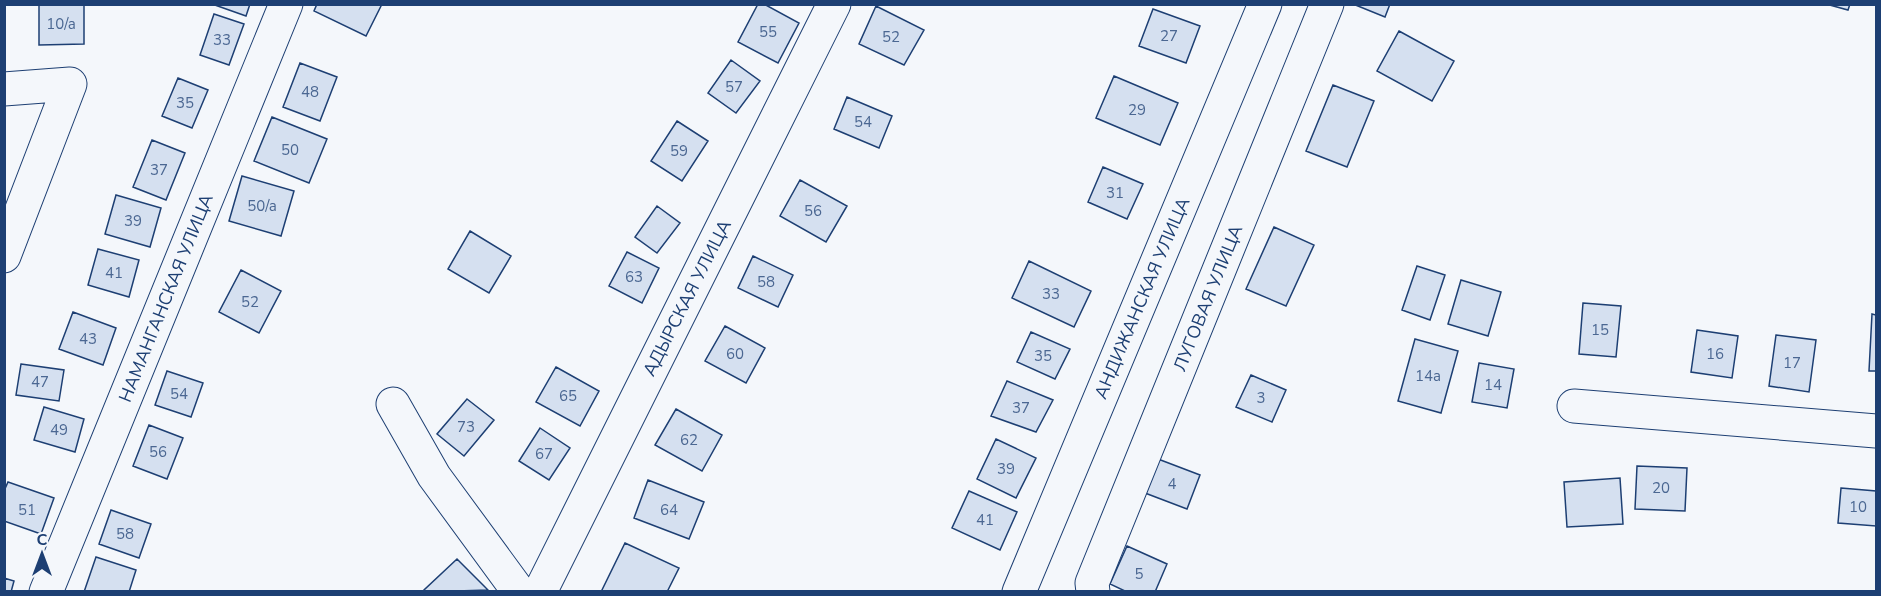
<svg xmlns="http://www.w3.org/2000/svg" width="1881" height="596" viewBox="0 0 1881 596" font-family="'Nunito Sans',sans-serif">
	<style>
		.building { fill: #d5e0f0; stroke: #1d3f73; stroke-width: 1.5 }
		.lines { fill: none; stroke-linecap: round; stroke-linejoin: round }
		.minor-casing { stroke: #1d3f73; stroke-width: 35 }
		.minor { stroke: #f4f7fb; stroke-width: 33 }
		.labels { text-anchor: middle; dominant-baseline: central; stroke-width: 4.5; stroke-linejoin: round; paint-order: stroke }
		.number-label { font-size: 15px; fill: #4b6792 }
		.street-label { font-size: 18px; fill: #1d3f73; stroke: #f4f7fb }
	</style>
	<rect width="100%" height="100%" fill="#f4f7fb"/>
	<path class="building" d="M39 4H84V44L39 45Z
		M212 4H250L246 16Z
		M317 4H382L366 36 314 11Z
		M758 4H764L799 23 778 63 738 42Z
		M1353 4H1390L1385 17Z
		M1826 4H1850L1848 10Z
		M876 6 924 30 904 65 859 44Z
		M1153 9 1200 26 1186 63 1139 46Z
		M214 14 244 24 229 65 200 55Z
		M1399 31 1454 61 1432 101 1377 71Z
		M731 60 760 81 736 113 708 93Z
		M300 63 337 77 320 121 283 107Z
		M1114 76 1178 103 1160 145 1096 118Z
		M178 78 208 90 192 128 162 116Z
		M1333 85 1374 101 1347 167 1306 151Z
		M847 97 892 116 879 148 834 129Z
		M272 117 327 139 309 183 254 161Z
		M677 121 708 141 682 181 651 161Z
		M152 140 185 153 166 200 133 187Z
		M1103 167 1143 184 1127 219 1088 202Z
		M242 176 294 191 281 236 229 221Z
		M800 180 847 206 826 242 780 216Z
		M116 195 161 208 150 247 105 234Z
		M657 206 680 223 657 253 635 237Z
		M1274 227 1314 245 1286 306 1246 289Z
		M470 231 511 256 489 293 448 269Z
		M98 249 139 260 129 297 88 285Z
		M627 252 659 268 642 303 609 286Z
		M753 256 793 275 778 307 738 288Z
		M1029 261 1091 291 1074 327 1012 298Z
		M1417 266 1445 275 1430 320 1402 310Z
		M241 270 281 291 259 333 219 312Z
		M1461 280 1501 292 1488 336 1448 324Z
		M1583 303 1621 306 1616 357 1579 354Z
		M73 312 116 328 103 365 59 349Z
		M1872 314 1876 315V371H1869Z
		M725 326 765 348 746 383 705 361Z
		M1697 330 1738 336 1732 378 1691 372Z
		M1031 332 1070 349 1055 379 1017 362Z
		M1776 335 1816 340 1809 392 1769 386Z
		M1415 339 1458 351 1441 413 1398 401Z
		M1479 363 1514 369 1507 408 1472 402Z
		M21 364 64 370 59 401 16 395Z
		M556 367 599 391 580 426 536 402Z
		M167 371 203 383 191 417 155 405Z
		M1251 375 1286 390 1272 422 1236 407Z
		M1007 381 1053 400 1036 432 991 416Z
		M467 399 494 420 464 456 437 434Z
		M44 407 84 419 75 452 34 440Z
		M676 409 722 435 702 471 655 445Z
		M149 425 183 438 167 479 133 466Z
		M540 428 570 448 549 480 519 461Z
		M996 439 1036 458 1016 498 977 479Z
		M1158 459 1200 475 1187 509 1145 493Z
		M1637 466 1687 468 1685 511 1635 509Z
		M1620 478 1623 524 1567 527 1564 482Z
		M648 480 704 502 689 539 634 518Z
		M8 482 54 498 41 534 4 521V491Z
		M1841 488 1876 491V526L1838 523Z
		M969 491 1017 512 1000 550 952 528Z
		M111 510 151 524 139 558 99 544Z
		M625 543 679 568 667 592H601Z
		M1127 546 1167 564 1155 592H1127L1110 584Z
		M96 557 136 570 129 592H84Z
		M457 559 488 590 425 592 424 590Z
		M4 578 14 581 11 592H4Z"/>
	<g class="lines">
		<defs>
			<path id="minor" d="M4 89 70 84 4 256
				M393 404 434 476 519 592
				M1574 406 1876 431
				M46 592 286 4
				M540 592 834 4
				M1019 592 1265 4
				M1093 592 1092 583 1327 4"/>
		</defs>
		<use href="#minor" class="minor-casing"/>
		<use href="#minor" class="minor"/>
	</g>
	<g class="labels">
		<g class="number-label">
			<text x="61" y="24">10/а</text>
			<text x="768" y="32">55</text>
			<text x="1169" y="36">27</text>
			<text x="891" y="37">52</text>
			<text x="222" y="40">33</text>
			<text x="734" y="87">57</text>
			<text x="310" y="92">48</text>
			<text x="185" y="103">35</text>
			<text x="1137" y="110">29</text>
			<text x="863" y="122">54</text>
			<text x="290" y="150">50</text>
			<text x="679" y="151">59</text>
			<text x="159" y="170">37</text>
			<text x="1115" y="193">31</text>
			<text x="262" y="206">50/а</text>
			<text x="813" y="211">56</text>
			<text x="133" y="221">39</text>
			<text x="114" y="273">41</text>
			<text x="634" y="277">63</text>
			<text x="766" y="282">58</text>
			<text x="1051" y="294">33</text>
			<text x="250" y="302">52</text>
			<text x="1600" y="330">15</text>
			<text x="88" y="339">43</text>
			<text x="735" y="354">60</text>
			<text x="1715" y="354">16</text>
			<text x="1043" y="356">35</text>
			<text x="1792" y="363">17</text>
			<text x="1428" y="376">14a</text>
			<text x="40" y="382">47</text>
			<text x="1493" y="385">14</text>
			<text x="179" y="394">54</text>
			<text x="568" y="396">65</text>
			<text x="1261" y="398">3</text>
			<text x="1021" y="408">37</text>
			<text x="466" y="427">73</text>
			<text x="59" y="430">49</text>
			<text x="689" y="440">62</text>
			<text x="158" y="452">56</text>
			<text x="544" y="454">67</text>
			<text x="1006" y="469">39</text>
			<text x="1172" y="484">4</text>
			<text x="1661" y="488">20</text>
			<text x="1858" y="507">10</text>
			<text x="27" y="510">51</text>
			<text x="669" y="510">64</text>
			<text x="985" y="520">41</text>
			<text x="125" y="534">58</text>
			<text x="1139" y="574">5</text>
		</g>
		<g class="street-label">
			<text transform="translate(166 298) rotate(-68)">НАМАНГАНСКАЯ УЛИЦА</text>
			<text transform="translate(687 298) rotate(-63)">АДЫРСКАЯ УЛИЦА</text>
			<text transform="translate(1142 298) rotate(-67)">АНДИЖАНСКАЯ УЛИЦА</text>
			<text transform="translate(1208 298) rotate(-68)">ЛУГОВАЯ УЛИЦА</text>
		</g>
	</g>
	<rect width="1881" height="596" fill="none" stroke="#1d3f73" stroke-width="12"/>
	<g transform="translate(42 554)" stroke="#f4f7fb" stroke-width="4.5" paint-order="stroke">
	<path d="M0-4.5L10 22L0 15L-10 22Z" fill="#1d3f73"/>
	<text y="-9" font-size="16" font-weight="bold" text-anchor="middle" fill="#1d3f73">С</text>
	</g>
</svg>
